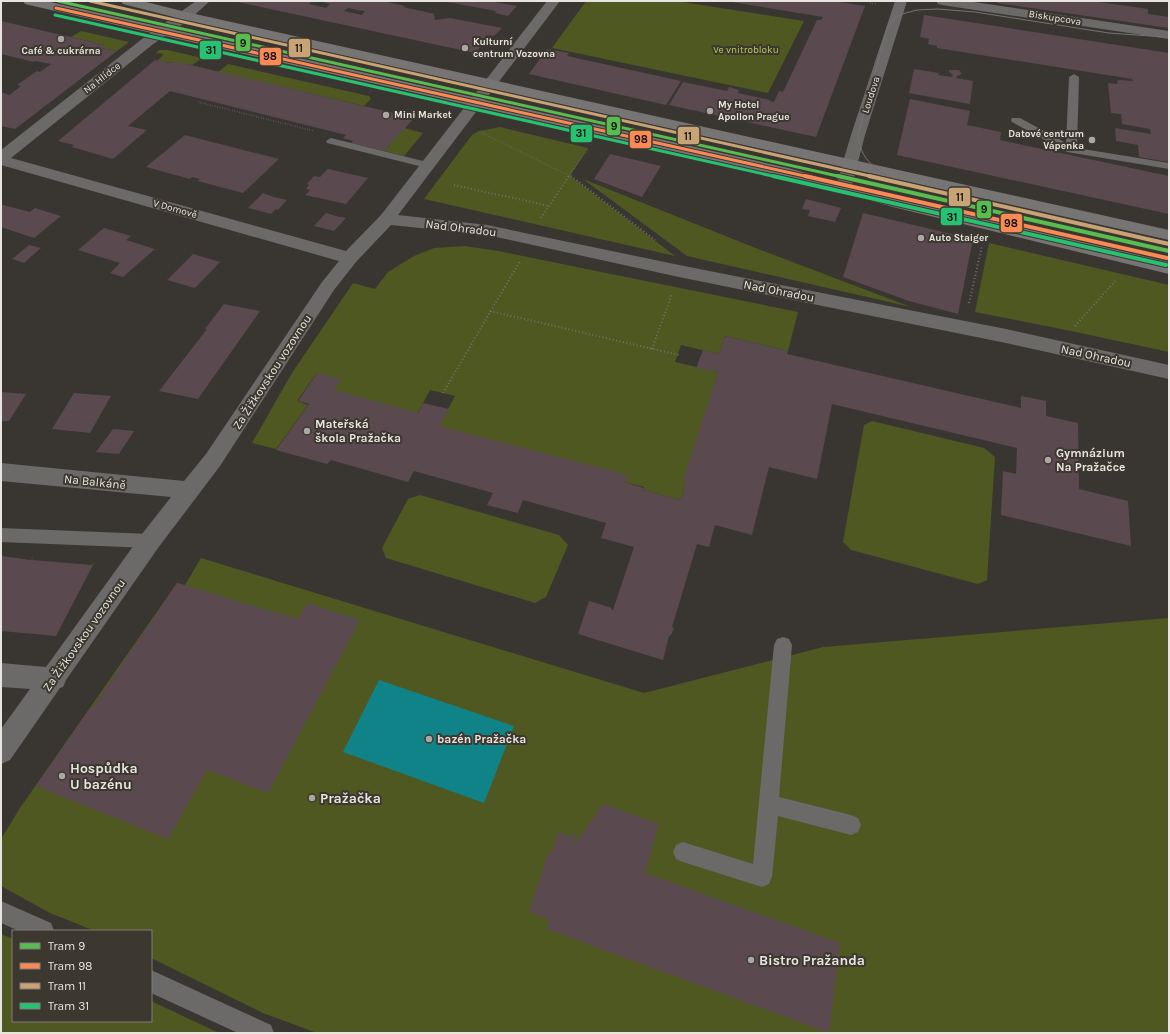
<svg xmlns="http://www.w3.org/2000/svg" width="1170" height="1034" viewBox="0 0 1170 1034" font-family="Karla,sans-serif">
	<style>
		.green { fill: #4f5821 }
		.water { fill: #108388 }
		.building { fill: #5a494f; fill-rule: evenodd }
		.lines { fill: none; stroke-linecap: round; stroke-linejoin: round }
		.path-far1 { stroke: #72716f; stroke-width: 1.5; stroke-dasharray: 0.5 2; stroke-linecap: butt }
		.path { stroke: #72716f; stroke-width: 2; stroke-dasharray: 1 2.5; stroke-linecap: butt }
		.lane { fill: #6b6a69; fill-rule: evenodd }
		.street { fill: #6b6a69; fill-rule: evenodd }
		.secondary { fill: #777474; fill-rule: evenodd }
		.tram { stroke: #757271; stroke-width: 1 }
		.tram-1-far1-casing { stroke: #3c372f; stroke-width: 5 }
		.tram-1-casing { stroke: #3c372f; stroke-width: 6 }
		.tram-2-far1-casing { stroke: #3c372f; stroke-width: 5 }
		.tram-2-casing { stroke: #3c372f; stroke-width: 6 }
		.tram-3-far1-casing { stroke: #3c372f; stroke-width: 5 }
		.tram-3-casing { stroke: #3c372f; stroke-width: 6 }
		.tram-4-far1-casing { stroke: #3c372f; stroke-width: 5 }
		.tram-4-casing { stroke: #3c372f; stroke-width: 6 }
		.tram-1-far1 { stroke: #57bd50; stroke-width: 3 }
		.tram-1 { stroke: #57bd50; stroke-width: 4 }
		.tram-2-far1 { stroke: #f98a56; stroke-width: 3 }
		.tram-2 { stroke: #f98a56; stroke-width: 4 }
		.tram-3-far1 { stroke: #c8a376; stroke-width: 3 }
		.tram-3 { stroke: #c8a376; stroke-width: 4 }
		.tram-4-far1 { stroke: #26c172; stroke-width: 3 }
		.tram-4 { stroke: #26c172; stroke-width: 4 }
		.poi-dot { fill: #aba8a3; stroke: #3c372f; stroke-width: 1.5 }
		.labels { text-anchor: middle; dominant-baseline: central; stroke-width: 4; stroke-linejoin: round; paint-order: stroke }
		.far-street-label { font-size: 10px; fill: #e8e5e0; stroke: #3c372f }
		.far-poi-label { font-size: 10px; font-weight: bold; fill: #e8e5e0; stroke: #3c372f; text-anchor: start }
		.far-park-label { font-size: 10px; fill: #b6cd51; stroke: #3c372f }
		.street-label { font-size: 12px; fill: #e8e5e0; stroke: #3c372f }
		.poi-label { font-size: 12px; font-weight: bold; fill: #e8e5e0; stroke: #3c372f; text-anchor: start }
		.near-poi-label { font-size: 14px; font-weight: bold; fill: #e8e5e0; stroke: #3c372f; text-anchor: start }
		.line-badge { stroke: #3c372f; stroke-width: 1.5 }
		.pale-badge-label { font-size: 11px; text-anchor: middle; font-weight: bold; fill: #111 }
	</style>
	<rect width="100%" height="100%" fill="#393632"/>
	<path class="green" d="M586 1H676L804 21 768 93 552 48Z
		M81 31 129 42 117 51 101 48 105 45 71 37Z
		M159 50H168L202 58 192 65 157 61 164 54 156 53Z
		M228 64 369 96 371 99 364 106 218 72Z
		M500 127 588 148 570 176 675 256 424 199 472 135 479 131Z
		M404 128 423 133 404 156 384 151Z
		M583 179 753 247 911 307 687 256Z
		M989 243 1169 285V352L1071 331 975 312Z
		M465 246 498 251 798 312 788 351 725 336 719 354 681 345 675 362 718 372 681 500 643 490 644 487 625 482 627 476 438 427 455 396 430 390 417 414 333 391 316 374 297 401 308 405 276 449 252 443 292 373 353 283 375 289 388 272 414 256 434 248Z
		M872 421 984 448 995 457 987 580 978 584 851 550 843 542 864 425Z
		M420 495 559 535 568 545 546 597 535 603 386 558 382 548 408 499Z
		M201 558 644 693 823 647 1169 618V1033H317L263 1013 151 958V931H95L50 913 1 886V839L20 808 177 583 185 585Z
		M1 934 13 939V1021H151V1001L219 1033H1Z"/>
	<path class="water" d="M379 680 514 726 484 803 343 752Z"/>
	<path class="building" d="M233 1H312L309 4 326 8 330 4 319 1H383L405 6 403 7 435 14 434 15 435 20 450 18 502 28 494 36 487 35 479 43 483 44 475 53ZM348 8 357 10 365 11 362 15 344 11Z
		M442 1H488L517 6 508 16 495 13 496 11Z
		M726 1H833L865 6 816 137 669 105 683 82 727 91 729 87 739 90 738 93 770 100V101L774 102 779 91 783 92 817 20H821L823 17Z
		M997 1H1092L1148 9V14L1169 17V28L997 3Z
		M924 15 1169 53V162L1139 157 1138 145 1116 141 1115 128 1151 134 1150 129 1122 124 1121 114 1111 113 1108 83 1117 84 1118 80 1133 81 1132 79 937 48V46L928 44 929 39 920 37Z
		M1 21 105 45 101 48 117 51 15 129 1 126V92L9 95 21 86 17 85 37 71 40 72 51 64 36 61 34 62 1 54Z
		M547 49 569 53 567 56 681 81 666 105 529 74Z
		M155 60 171 63 174 61 414 118 384 151 351 143 353 141 343 138 346 135 170 91 128 126 147 130 113 159 72 147 74 145 58 141Z
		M914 69 939 73 938 75 952 77 953 75 949 72V70H959L962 74 957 76 956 78 973 81 970 104 909 93Z
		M910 99 970 111 967 125 1001 132 1000 140 1169 176V214L897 155Z
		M185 135 279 159 243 193 198 181 200 179 192 177 190 179 146 167Z
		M610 154 661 166 642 197 594 179Z
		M328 169 368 178 346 204 305 195 310 190 306 189 309 185 307 184 314 176 320 177Z
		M263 193 274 197 287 200 278 210 276 209 271 214 248 208Z
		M806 199 841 208 835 222 808 216 810 210 802 209Z
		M3 205 30 212 35 208 61 216 34 238 1 227V206Z
		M326 213 336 216 346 218 334 231 314 226Z
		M863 213 973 239 958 314 909 301 843 277Z
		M104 228 131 236 126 240 155 249 123 277 110 273 120 263 78 250Z
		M29 245 41 248 24 263 12 259Z
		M193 254 220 262 195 288 167 280Z
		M224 304 260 311 198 399 159 391 207 329H205Z
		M725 336 788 351 787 354 1021 408V396L1046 401V416L1078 423 1079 489 1128 501 1131 546 1001 515 1003 471 1016 474 1017 448 832 404 817 479 769 467 752 535 715 525 709 547 697 544 672 627 674 628 671 635 669 636 663 660 578 634 589 601 612 608 611 609 613 610 634 547 601 538 606 523 523 500 518 513 487 505 493 493 414 471 408 482 331 460 327 464 276 450 309 404 298 401 317 373 341 379 334 390 418 413 423 403 449 409 439 426 628 475 625 482 644 488 643 490 681 500 686 482 683 481 718 372 696 368 703 350 719 354Z
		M1 392 26 394 9 421H1Z
		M74 393 111 396 90 433 52 429Z
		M113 429 134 431 119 454 96 452Z
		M1 556 31 560 33 556 32 560 91 565 94 563 56 636 1 631Z
		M177 583 298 619 307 603 360 620 268 793 207 770 168 839 38 787H35L91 707 92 708 94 706Z
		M603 804 659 824 645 873 840 943 829 1033 547 929 549 919 529 912 549 851 552 852 558 832 573 837 575 831 577 832 573 847Z"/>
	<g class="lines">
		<path class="path-far1" d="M870 3 876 4
			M198 102 314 131
			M482 133 572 177
			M568 177 587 150"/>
		<path class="path" d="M571 176 655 240
			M454 185 549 206
			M541 218 569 176
			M969 303 982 246
			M490 311 679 355
			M1075 326 1116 280
			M652 349 672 294
			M443 393 520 261"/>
		<path class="lane" d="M1074 74 1079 77 1077 148 1169 163V169L1067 152 1012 122 1011 120 1012 118H1020L1066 143 1069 77Z
			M331 138 431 163 433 165 431 167 427 168 327 143 326 141Z
			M1 528 150 534 156 536 158 541 156 546 150 548 1 542Z
			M783 637 789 639 792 645 779 797 851 815 858 818 861 825 858 832 851 835 778 816 772 877 769 884 762 887 683 862 676 859 673 852 676 845 683 842 753 864 774 645 777 639Z
			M1 901 51 923 54 931H19L1 923Z
			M151 970 271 1025 274 1033H238L151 993Z"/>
		<path class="street" d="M196 1H210L190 19 152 45 11 158 346 251 381 215 547 1H560L398 215 487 225 679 265 1006 329 1169 365V379L1006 343 679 277 487 235 391 225 356 262 334 290 220 466 158 548 66 680 63 687 60 688 10 760 1 764V729L30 689 1 687V663L46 667 142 534 171 497 1 481V463L184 481 206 454 322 282 339 261 1 165V150L142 39Z
			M895 1H907L865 135 851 189 849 192 843 194 837 192 835 189 851 135Z
			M936 1H967L1169 31V39L942 5 938 4Z"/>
		<path class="secondary" d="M23 1H46L788 168 896 198 1169 262V274L893 207 785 177 29 5 25 4Z
			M121 1H142L186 12 1169 230V240L185 20 123 4Z"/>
		<path class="tram" d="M911 185C884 175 861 166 858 135L887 28 893 19 902 14 917 10 938 9 975 12 1109 33 1164 37"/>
		<defs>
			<path id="tram-1-far1" d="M58 1 842 177"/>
			<path id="tram-1" d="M838 176 1169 251"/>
			<path id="tram-2-far1" d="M56 8 809 177"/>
			<path id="tram-2" d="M805 176 1167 258"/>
			<path id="tram-3-far1" d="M90 1 874 177"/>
			<path id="tram-3" d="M869 176 1169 244"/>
			<path id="tram-4-far1" d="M55 15 777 177"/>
			<path id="tram-4" d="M773 176 1166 265"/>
		</defs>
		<use href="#tram-1-far1" class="tram-1-far1-casing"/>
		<use href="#tram-1" class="tram-1-casing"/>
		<use href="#tram-2-far1" class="tram-2-far1-casing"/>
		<use href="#tram-2" class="tram-2-casing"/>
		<use href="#tram-3-far1" class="tram-3-far1-casing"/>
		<use href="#tram-3" class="tram-3-casing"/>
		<use href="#tram-4-far1" class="tram-4-far1-casing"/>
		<use href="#tram-4" class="tram-4-casing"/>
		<use href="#tram-1-far1" class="tram-1-far1"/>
		<use href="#tram-1" class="tram-1"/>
		<use href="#tram-2-far1" class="tram-2-far1"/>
		<use href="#tram-2" class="tram-2"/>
		<use href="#tram-3-far1" class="tram-3-far1"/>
		<use href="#tram-3" class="tram-3"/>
		<use href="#tram-4-far1" class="tram-4-far1"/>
		<use href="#tram-4" class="tram-4"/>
	</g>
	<g class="poi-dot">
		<circle cx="61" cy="39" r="4"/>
		<circle cx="465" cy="48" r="4"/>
		<circle cx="710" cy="111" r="4"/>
		<circle cx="386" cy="115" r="4"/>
		<circle cx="1092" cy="140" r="4"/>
		<circle cx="921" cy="238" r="4"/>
		<circle cx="307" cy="431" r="4"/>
		<circle cx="1048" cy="460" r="4"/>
		<circle cx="429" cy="739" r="4"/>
		<circle cx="62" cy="776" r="4"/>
		<circle cx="312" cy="798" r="4"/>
		<circle cx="751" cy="960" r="4"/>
	</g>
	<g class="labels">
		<g class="far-street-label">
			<text transform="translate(1055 18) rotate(9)">Biskupcova</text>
			<text transform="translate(102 78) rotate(-38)">Na Hlídce</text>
			<text transform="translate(871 95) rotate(-72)">Loudova</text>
			<text transform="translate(175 209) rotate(16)">V Domově</text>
		</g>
		<g class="far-poi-label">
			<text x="473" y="42">Kulturní<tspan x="473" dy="12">centrum Vozovna</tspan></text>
			<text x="61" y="51" text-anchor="middle">Café &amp; cukrárna</text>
			<text x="718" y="105">My Hotel<tspan x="718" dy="12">Apollon Prague</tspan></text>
			<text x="394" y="115">Mini Market</text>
			<text x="1084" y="134" text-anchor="end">Datové centrum<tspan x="1084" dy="12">Vápenka</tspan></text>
			<text x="929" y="238">Auto Staiger</text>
		</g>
		<g class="far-park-label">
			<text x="746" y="50">Ve vnitrobloku</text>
		</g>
		<g class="street-label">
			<text transform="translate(461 228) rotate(7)">Nad Ohradou</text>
			<text transform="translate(779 291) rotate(11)">Nad Ohradou</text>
			<text transform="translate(1096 356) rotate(12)">Nad Ohradou</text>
			<text transform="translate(272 372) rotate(-57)">Za Žižkovskou vozovnou</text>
			<text transform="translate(95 482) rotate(6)">Na Balkáně</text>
			<text transform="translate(84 635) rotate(-55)">Za Žižkovskou vozovnou</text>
		</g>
		<g class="poi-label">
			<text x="315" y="424">Mateřská<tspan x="315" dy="14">škola Pražačka</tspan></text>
			<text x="1056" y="453">Gymnázium<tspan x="1056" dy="14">Na Pražačce</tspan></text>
			<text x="437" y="739">bazén Pražačka</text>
		</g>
		<g class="near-poi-label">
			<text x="70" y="768">Hospůdka<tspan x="70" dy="16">U bazénu</tspan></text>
			<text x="320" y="798">Pražačka</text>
			<text x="759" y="960">Bistro Pražanda</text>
		</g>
	</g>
	<g class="line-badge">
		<rect x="235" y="33" width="16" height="19" rx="4" fill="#57bd50"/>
		<rect x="288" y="38" width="23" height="20" rx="4" fill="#c8a376"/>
		<rect x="199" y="40" width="23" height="20" rx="4" fill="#26c172"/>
		<rect x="259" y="47" width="23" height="19" rx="4" fill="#f98a56"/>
		<rect x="606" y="116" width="15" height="20" rx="4" fill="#57bd50"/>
		<rect x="570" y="124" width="23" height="19" rx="4" fill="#26c172"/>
		<rect x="677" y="126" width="23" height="19" rx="4" fill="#c8a376"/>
		<rect x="629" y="130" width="23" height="19" rx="4" fill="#f98a56"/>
		<rect x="948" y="187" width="23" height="20" rx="4" fill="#c8a376"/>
		<rect x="976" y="200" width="16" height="19" rx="4" fill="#57bd50"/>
		<rect x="940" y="207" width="23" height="19" rx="4" fill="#26c172"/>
		<rect x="1000" y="213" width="23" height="20" rx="4" fill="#f98a56"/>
	</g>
	<g class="pale-badge-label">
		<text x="243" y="47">9</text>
		<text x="299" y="52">11</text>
		<text x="211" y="54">31</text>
		<text x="270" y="60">98</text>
		<text x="614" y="130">9</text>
		<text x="581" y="137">31</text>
		<text x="688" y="140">11</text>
		<text x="641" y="143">98</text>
		<text x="960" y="201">11</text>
		<text x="984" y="213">9</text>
		<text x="952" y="221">31</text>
		<text x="1011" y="227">98</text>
	</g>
	<rect width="1170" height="1034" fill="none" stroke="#e8e5e0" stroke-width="4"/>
	<rect x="12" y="930" width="140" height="92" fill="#3c372f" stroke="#817d76"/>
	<rect x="20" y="943" width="20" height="6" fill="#57bd50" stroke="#817d76"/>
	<text x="48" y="950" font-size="12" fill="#e8e5e0">Tram 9</text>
	<rect x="20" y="963" width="20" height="6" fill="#f98a56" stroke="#817d76"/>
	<text x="48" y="970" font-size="12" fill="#e8e5e0">Tram 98</text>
	<rect x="20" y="983" width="20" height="6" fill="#c8a376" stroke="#817d76"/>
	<text x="48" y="990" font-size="12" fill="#e8e5e0">Tram 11</text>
	<rect x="20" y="1003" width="20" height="6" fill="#26c172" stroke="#817d76"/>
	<text x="48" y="1010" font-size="12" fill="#e8e5e0">Tram 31</text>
</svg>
